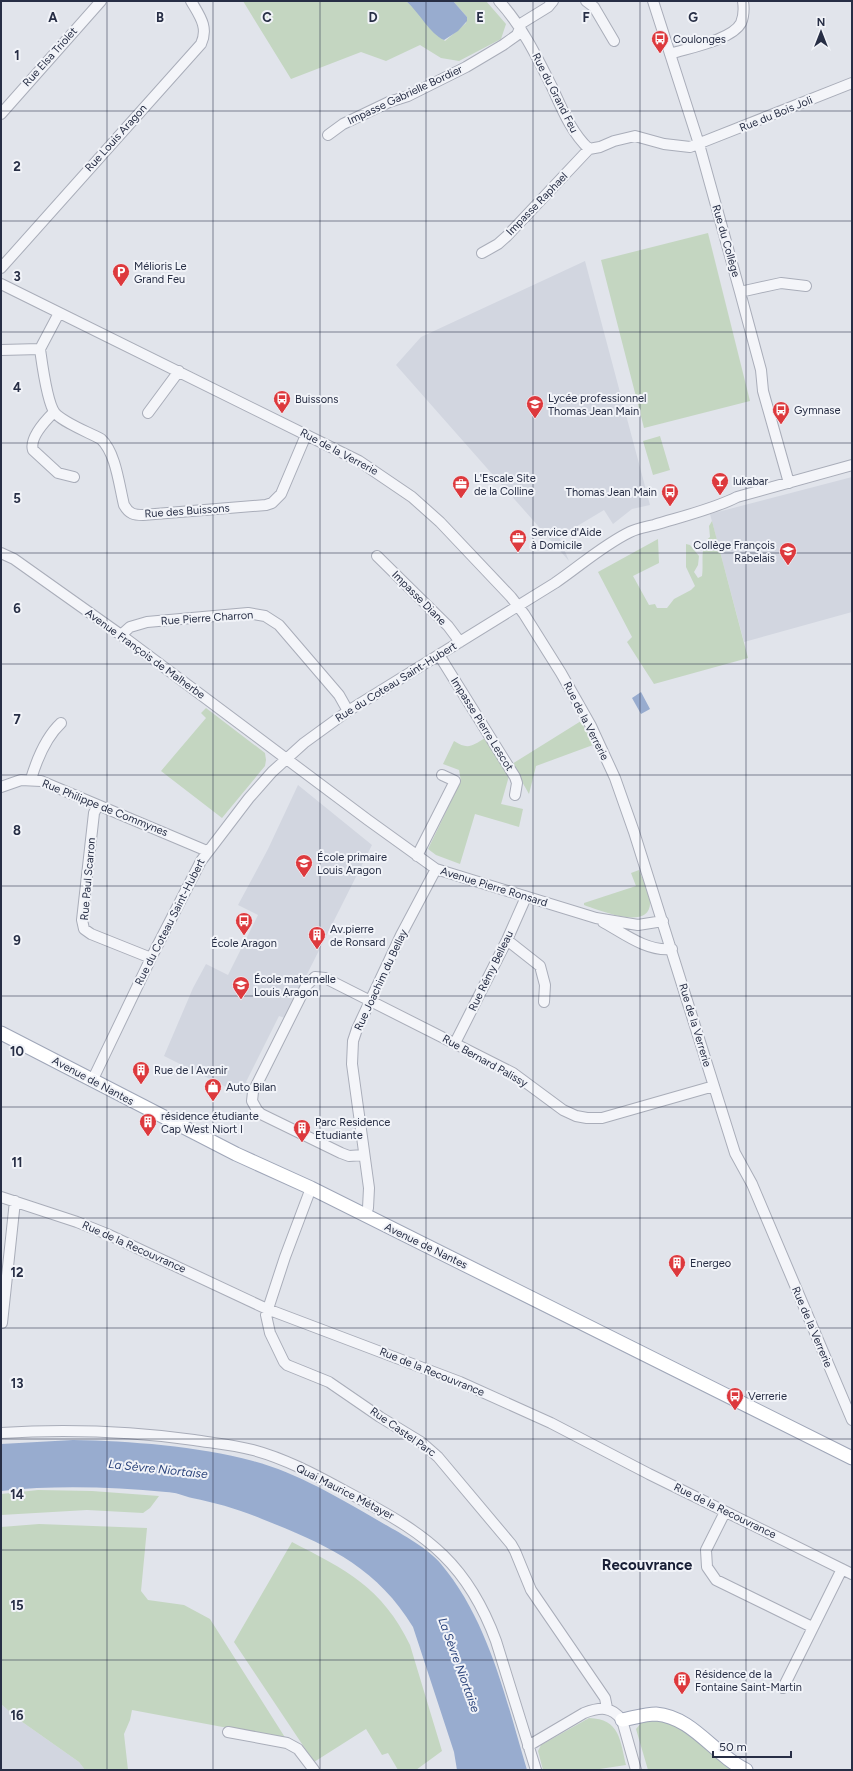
<svg xmlns="http://www.w3.org/2000/svg" width="853" height="1771" viewBox="0 0 853 1771" font-family="Figtree,sans-serif">
	<style>
		.built { fill: #d2d6e0 }
		.green { fill: #c4d6c1 }
		.water { fill: #98accf }
		.lines { fill: none; stroke-linecap: round; stroke-linejoin: round }
		.minor-casing { stroke: #a9adb9; stroke-width: 12 }
		.major-casing { stroke: #9fa6b8; stroke-width: 15 }
		.minor { stroke: #f4f5f9; stroke-width: 10 }
		.major { stroke: #fff; stroke-width: 13 }
		.grid { fill: none; stroke: #272e45; stroke-width: 1; stroke-opacity: 0.55 }
		.labels { text-anchor: middle; dominant-baseline: central; stroke-width: 4; stroke-linejoin: round; paint-order: stroke }
		.poi-label { font-size: 11px; fill: #272e45; stroke: #f1f3f8; text-anchor: start }
		.street-label { font-size: 11px; fill: #272e45; stroke: #f1f3f8 }
		.water-label { font-size: 12px; font-style: italic; fill: #2d467d; stroke: #f1f3f8 }
		.district-label { font-size: 15px; font-weight: bold; fill: #191f36; stroke: #f1f3f8 }
		.grid-label { font-size: 13px; text-anchor: middle; font-weight: bold; fill: #272e45; stroke: #f1f3f8; stroke-width: 4; stroke-linejoin: round; paint-order: stroke }
	</style>
	<rect width="100%" height="100%" fill="#e1e4eb"/>
	<path class="built" d="M585 261 650 505 632 509 613 524 604 510 559 537 569 561 396 365 421 337Z
		M852 477V612L744 642 710 514Z
		M298 785 372 845 285 1018 279 1016 246 1082 251 1085 248 1091 240 1094 164 1056 193 988 206 964 228 975 258 915 238 905 268 849Z
		M1 1704 18 1719 79 1762 85 1770H1Z"/>
	<path class="green" d="M243 1H406L416 10 429 27 445 41 466 23 467 17 453 1H486L506 24 501 39 459 61 441 58 420 45 386 61 361 52 291 79Z
		M708 233 750 401 644 428 601 260Z
		M660 436 670 470 653 475 643 441Z
		M712 521 748 658 654 684 627 642 632 637 598 572 658 539 659 563 633 576 649 605 655 604 657 608H667L674 599 691 590 695 586 686 567V544L690 545 699 556 698 565 694 572 698 578 702 576C704 564 699 545 710 537L709 526Z
		M206 708 265 753 266 760 265 766 222 818 161 771 206 718 201 713Z
		M581 721 593 745 536 766 529 794 512 764Z
		M485 738 509 776 501 804 523 809 519 827 475 814 460 864 436 855 428 849 461 781 459 770 443 764 454 741C468 750 472 746 485 738Z
		M639 870C642 879 650 891 650 900 653 933 599 910 584 905V903L636 886 631 873Z
		M38 1490 92 1491 159 1496 150 1508 143 1513 87 1510 1 1515V1494Z
		M39 1524 147 1528 141 1591 148 1600 184 1605 210 1619 286 1739 132 1710 130 1720 124 1734 128 1770H85L79 1762 18 1719 1 1704V1527Z
		M292 1542C346 1570 382 1587 410 1645L442 1751 416 1770H398L388 1753 382 1755 366 1729 314 1762 234 1642Z
		M646 1717 678 1724 738 1770H648L636 1729Z
		M589 1718C620 1719 620 1740 626 1765L593 1770H543L538 1751 541 1745Z"/>
	<path class="water" d="M406 1H453L467 17V21L458 31 444 40C430 34 419 12 406 1Z
		M641 692 650 709 641 714 632 698Z
		M73 1440C130 1441 197 1446 253 1461 296 1472 341 1499 379 1521 398 1532 427 1547 441 1564 489 1621 506 1700 527 1770H457L454 1752 413 1627C376 1566 325 1544 262 1519 238 1509 217 1503 192 1498 184 1496 175 1492 166 1492 112 1487 56 1485 1 1491V1444Z"/>
	<g class="lines">
		<defs>
			<path id="minor" d="M499 1C522 26 537 57 552 87 562 109 571 132 589 149L600 147 614 141 635 136 664 144 690 147 852 83
				M586 1 594 7 614 41
				M653 1 699 144 740 292 761 370 763 391 789 483
				M670 54C688 48 732 40 741 23 744 16 744 8 743 1
				M1 114 101 1
				M328 135 343 124 389 102 408 96 466 67 503 45 517 35 522 23 548 7 553 1
				M482 253 498 244 507 236 589 149
				M1 268 201 44C209 27 199 15 191 1
				M1 284 359 461 412 497 440 522 511 597 524 614 561 673 591 726 615 778 634 832 735 1153 752 1184 852 1420
				M740 292 781 283 806 286
				M40 349C42 363 47 403 55 413 64 423 88 432 101 439 116 453 119 485 124 505 129 514 134 515 143 515L266 505 272 503 281 494 306 435
				M1 350 40 349 59 313
				M54 412C46 420 29 438 33 450L58 473 74 477
				M148 413 179 371
				M1 553 14 559 121 635 368 820 436 869 596 918 638 925 663 921
				M377 556 448 626 460 642
				M121 635 130 627 147 622 248 613 265 616 279 625 339 695 348 711
				M439 655 515 777 517 783 515 795
				M31 779C37 759 46 737 61 723
				M1 787 21 780 41 781 207 851
				M98 805 94 813 82 920 84 929 91 934 151 958
				M417 856 455 781 442 775
				M603 922C623 933 647 952 672 949
				M507 940 540 966 545 985 544 1002
				M455 1043 507 940 526 897
				M93 1079 151 958 201 861 249 798 272 772 304 743 348 711 555 583C580 566 603 545 630 532 638 528 646 527 654 525 680 517 714 509 737 497L852 465
				M364 1155 349 1156 341 1153 261 1114 257 1110 252 1101 253 1092 306 986 315 977 325 978 513 1073 563 1110 576 1116 587 1118H602L714 1086
				M311 1188 285 1257 266 1315 270 1333 284 1362 287 1365 329 1382 380 1417 421 1442 438 1457 511 1544 515 1551 531 1590 605 1698 607 1708
				M1 1197 77 1222 107 1234 267 1309 460 1382 551 1423 649 1474 852 1574
				M365 1216 368 1208 369 1188 352 1064 353 1041 357 1029 401 935 436 869
				M2 1323 15 1201
				M1 1433C66 1429 129 1431 194 1440 213 1443 234 1445 253 1450 291 1460 326 1481 360 1499 429 1536 468 1565 496 1641L536 1770
				M725 1512 706 1550 707 1567 716 1580 812 1627
				M783 1688 842 1569
				M228 1732 287 1743 298 1749 314 1770
				M528 1746 584 1713C600 1707 611 1706 622 1720L636 1770"/>
			<path id="major" d="M1 1033 236 1154 311 1188 852 1458
				M622 1720C633 1718 645 1714 656 1714 693 1717 714 1755 746 1770"/>
		</defs>
		<use href="#minor" class="minor-casing"/>
		<use href="#major" class="major-casing"/>
		<use href="#minor" class="minor"/>
		<use href="#major" class="major"/>
	</g>
	<path class="grid" d="M107 1V1770M213 1V1770M320 1V1770M426 1V1770M533 1V1770M640 1V1770M746 1V1770M1 111H852M1 221H852M1 332H852M1 443H852M1 553H852M1 664H852M1 775H852M1 886H852M1 996H852M1 1107H852M1 1218H852M1 1328H852M1 1439H852M1 1550H852M1 1660H852"/>
	<defs>
		<symbol id="bus-pin" viewBox="-11 -11 22 30"><path d="M0 17L-7.5 6A9.5 9.5 0 1 1 7.5 6Z" fill="#dd393d" stroke="#f1f3f8"/><path d="M-5-6H5V4H4V6H2V4H-2V6H-4V4H-5ZM-3.5-4V0h7V-4ZM-3.5 1.2v1.5H-2V1.2ZM2 1.2v1.5H3.5V1.2Z" fill="#fff"/></symbol>
		<symbol id="parking-pin" viewBox="-11 -11 22 30"><path d="M0 17L-7.5 6A9.5 9.5 0 1 1 7.5 6Z" fill="#dd393d" stroke="#f1f3f8"/><path d="M-3.5-5.5H1a3.5 3.5 0 0 1 0 7H-1V5.5H-3.5ZM-1-3.4V-.6H.8a1.4 1.4 0 0 0 0-2.8Z" fill="#fff"/></symbol>
		<symbol id="school-pin" viewBox="-11 -11 22 30"><path d="M0 17L-7.5 6A9.5 9.5 0 1 1 7.5 6Z" fill="#dd393d" stroke="#f1f3f8"/><path d="M0-5L7-2L0 1L-7-2ZM-4 1L0 2.5L4 1V4Q0 6-4 4Z" fill="#fff"/></symbol>
		<symbol id="bar-pin" viewBox="-11 -11 22 30"><path d="M0 17L-7.5 6A9.5 9.5 0 1 1 7.5 6Z" fill="#dd393d" stroke="#f1f3f8"/><path d="M-6-5H6L.8 .8V4.5H3.5V6h-7V4.5H-.8V.8Z" fill="#fff"/></symbol>
		<symbol id="office-pin" viewBox="-11 -11 22 30"><path d="M0 17L-7.5 6A9.5 9.5 0 1 1 7.5 6Z" fill="#dd393d" stroke="#f1f3f8"/><path d="M-6-3h4V-5.5h4V-3h4V5H-6ZM-1-4.5V-3h2v-1.5ZM-6 0V1H6V0Z" fill="#fff"/></symbol>
		<symbol id="building-pin" viewBox="-11 -11 22 30"><path d="M0 17L-7.5 6A9.5 9.5 0 1 1 7.5 6Z" fill="#dd393d" stroke="#f1f3f8"/><path d="M-4-6H4V6H1V3H-1V6H-4ZM-2.5-4.3h1.7v1.8h-1.7ZM.8-4.3h1.7v1.8H.8ZM-2.5-1h1.7V.8h-1.7ZM.8-1h1.7V.8H.8Z" fill="#fff"/></symbol>
		<symbol id="shop-pin" viewBox="-11 -11 22 30"><path d="M0 17L-7.5 6A9.5 9.5 0 1 1 7.5 6Z" fill="#dd393d" stroke="#f1f3f8"/><path d="M-5-2.5h2.3a2.7 3.5 0 0 1 5.4 0H5L5.5 6h-11ZM-1.5-2.5h3a1.5 2.3 0 0 0-3 0Z" fill="#fff"/></symbol>
	</defs>
	<g fill-rule="evenodd">
		<use href="#bus-pin" x="650" y="29" width="20" height="27"/>
		<use href="#parking-pin" x="111" y="262" width="20" height="27"/>
		<use href="#bus-pin" x="272" y="389" width="20" height="27"/>
		<use href="#school-pin" x="525" y="394" width="20" height="27"/>
		<use href="#bus-pin" x="771" y="400" width="20" height="27"/>
		<use href="#bar-pin" x="710" y="471" width="20" height="27"/>
		<use href="#office-pin" x="451" y="474" width="20" height="27"/>
		<use href="#bus-pin" x="660" y="482" width="20" height="27"/>
		<use href="#office-pin" x="508" y="528" width="20" height="27"/>
		<use href="#school-pin" x="778" y="541" width="20" height="27"/>
		<use href="#school-pin" x="294" y="853" width="20" height="27"/>
		<use href="#bus-pin" x="234" y="911" width="20" height="27"/>
		<use href="#building-pin" x="307" y="925" width="20" height="27"/>
		<use href="#school-pin" x="231" y="975" width="20" height="27"/>
		<use href="#building-pin" x="131" y="1060" width="20" height="27"/>
		<use href="#shop-pin" x="203" y="1077" width="20" height="27"/>
		<use href="#building-pin" x="138" y="1112" width="20" height="27"/>
		<use href="#building-pin" x="292" y="1118" width="20" height="27"/>
		<use href="#building-pin" x="667" y="1253" width="20" height="27"/>
		<use href="#bus-pin" x="725" y="1386" width="20" height="27"/>
		<use href="#building-pin" x="672" y="1670" width="20" height="27"/>
	</g>
	<g class="labels">
		<g class="poi-label">
			<text x="673" y="39">Coulonges</text>
			<text x="134" y="266">Mélioris Le<tspan x="134" dy="13">Grand Feu</tspan></text>
			<text x="548" y="398">Lycée professionnel<tspan x="548" dy="13">Thomas Jean Main</tspan></text>
			<text x="295" y="399">Buissons</text>
			<text x="794" y="410">Gymnase</text>
			<text x="474" y="478">L'Escale Site<tspan x="474" dy="13">de la Colline</tspan></text>
			<text x="733" y="481">lukabar</text>
			<text x="657" y="492" text-anchor="end">Thomas Jean Main</text>
			<text x="531" y="532">Service d'Aide<tspan x="531" dy="13">à Domicile</tspan></text>
			<text x="775" y="545" text-anchor="end">Collège François<tspan x="775" dy="13">Rabelais</tspan></text>
			<text x="317" y="857">École primaire<tspan x="317" dy="13">Louis Aragon</tspan></text>
			<text x="330" y="929">Av.pierre<tspan x="330" dy="13">de Ronsard</tspan></text>
			<text x="244" y="943" text-anchor="middle">École Aragon</text>
			<text x="254" y="979">École maternelle<tspan x="254" dy="13">Louis Aragon</tspan></text>
			<text x="154" y="1070">Rue de l Avenir</text>
			<text x="226" y="1087">Auto Bilan</text>
			<text x="161" y="1116">résidence étudiante<tspan x="161" dy="13">Cap West Niort I</tspan></text>
			<text x="315" y="1122">Parc Residence<tspan x="315" dy="13">Etudiante</tspan></text>
			<text x="690" y="1263">Energeo</text>
			<text x="748" y="1396">Verrerie</text>
			<text x="695" y="1674">Résidence de la<tspan x="695" dy="13">Fontaine Saint-Martin</tspan></text>
		</g>
		<g class="street-label">
			<text transform="translate(50 57) rotate(-48)">Rue Elsa Triolet</text>
			<text transform="translate(555 93) rotate(63)">Rue du Grand Feu</text>
			<text transform="translate(405 95) rotate(-25)">Impasse Gabrielle Bordier</text>
			<text transform="translate(776 114) rotate(-22)">Rue du Bois Joli</text>
			<text transform="translate(116 138) rotate(-48)">Rue Louis Aragon</text>
			<text transform="translate(537 204) rotate(-46)">Impasse Raphael</text>
			<text transform="translate(726 241) rotate(74)">Rue du Collège</text>
			<text transform="translate(339 452) rotate(28)">Rue de la Verrerie</text>
			<text transform="translate(187 511) rotate(-4)">Rue des Buissons</text>
			<text transform="translate(419 598) rotate(45)">Impasse Diane</text>
			<text transform="translate(207 618) rotate(-4)">Rue Pierre Charron</text>
			<text transform="translate(145 654) rotate(36)">Avenue François de Malherbe</text>
			<text transform="translate(396 682) rotate(-32)">Rue du Coteau Saint-Hubert</text>
			<text transform="translate(586 721) rotate(63)">Rue de la Verrerie</text>
			<text transform="translate(482 724) rotate(58)">Impasse Pierre Lescot</text>
			<text transform="translate(105 808) rotate(22)">Rue Philippe de Commynes</text>
			<text transform="translate(88 879) rotate(-85)">Rue Paul Scarron</text>
			<text transform="translate(494 887) rotate(17)">Avenue Pierre Ronsard</text>
			<text transform="translate(170 922) rotate(-63)">Rue du Coteau Saint-Hubert</text>
			<text transform="translate(491 971) rotate(-64)">Rue Rémy Belleau</text>
			<text transform="translate(381 980) rotate(-65)">Rue Joachim du Bellay</text>
			<text transform="translate(695 1025) rotate(73)">Rue de la Verrerie</text>
			<text transform="translate(485 1061) rotate(29)">Rue Bernard Palissy</text>
			<text transform="translate(93 1081) rotate(28)">Avenue de Nantes</text>
			<text transform="translate(426 1246) rotate(26)">Avenue de Nantes</text>
			<text transform="translate(134 1247) rotate(24)">Rue de la Recouvrance</text>
			<text transform="translate(812 1327) rotate(67)">Rue de la Verrerie</text>
			<text transform="translate(432 1372) rotate(22)">Rue de la Recouvrance</text>
			<text transform="translate(403 1432) rotate(35)">Rue Castel Parc</text>
			<text transform="translate(345 1492) rotate(27)">Quai Maurice Métayer</text>
			<text transform="translate(725 1511) rotate(26)">Rue de la Recouvrance</text>
		</g>
		<g class="water-label">
			<text transform="translate(158 1469) rotate(6)">La Sèvre Niortaise</text>
			<text transform="translate(459 1665) rotate(70)">La Sèvre Niortaise</text>
		</g>
		<g class="district-label">
			<text x="647" y="1565">Recouvrance</text>
		</g>
	</g>
	<g class="grid-label">
		<text x="53" y="22">A</text>
		<text x="160" y="22">B</text>
		<text x="267" y="22">C</text>
		<text x="373" y="22">D</text>
		<text x="480" y="22">E</text>
		<text x="586" y="22">F</text>
		<text x="693" y="22">G</text>
		<text x="17" y="60">1</text>
		<text x="17" y="171">2</text>
		<text x="17" y="281">3</text>
		<text x="17" y="392">4</text>
		<text x="17" y="503">5</text>
		<text x="17" y="613">6</text>
		<text x="17" y="724">7</text>
		<text x="17" y="835">8</text>
		<text x="17" y="945">9</text>
		<text x="17" y="1056">10</text>
		<text x="17" y="1167">11</text>
		<text x="17" y="1277">12</text>
		<text x="17" y="1388">13</text>
		<text x="17" y="1499">14</text>
		<text x="17" y="1610">15</text>
		<text x="17" y="1720">16</text>
	</g>
	<rect width="853" height="1771" fill="none" stroke="#272e45" stroke-width="4"/>
	<g transform="translate(821 32)" stroke="#f1f3f8" stroke-width="3" paint-order="stroke">
	<path d="M0-3L7 15L0 10L-7 15Z" fill="#272e45"/>
	<text y="-6" font-size="11" font-weight="bold" text-anchor="middle" fill="#272e45">N</text>
	</g>
	<path d="M713 1751v6h78v-6" fill="none" stroke="#272e45" stroke-width="2"/>
	<text x="719" y="1751" font-size="12" fill="#272e45" stroke="#f1f3f8" stroke-width="3" paint-order="stroke">50 m</text>
</svg>
